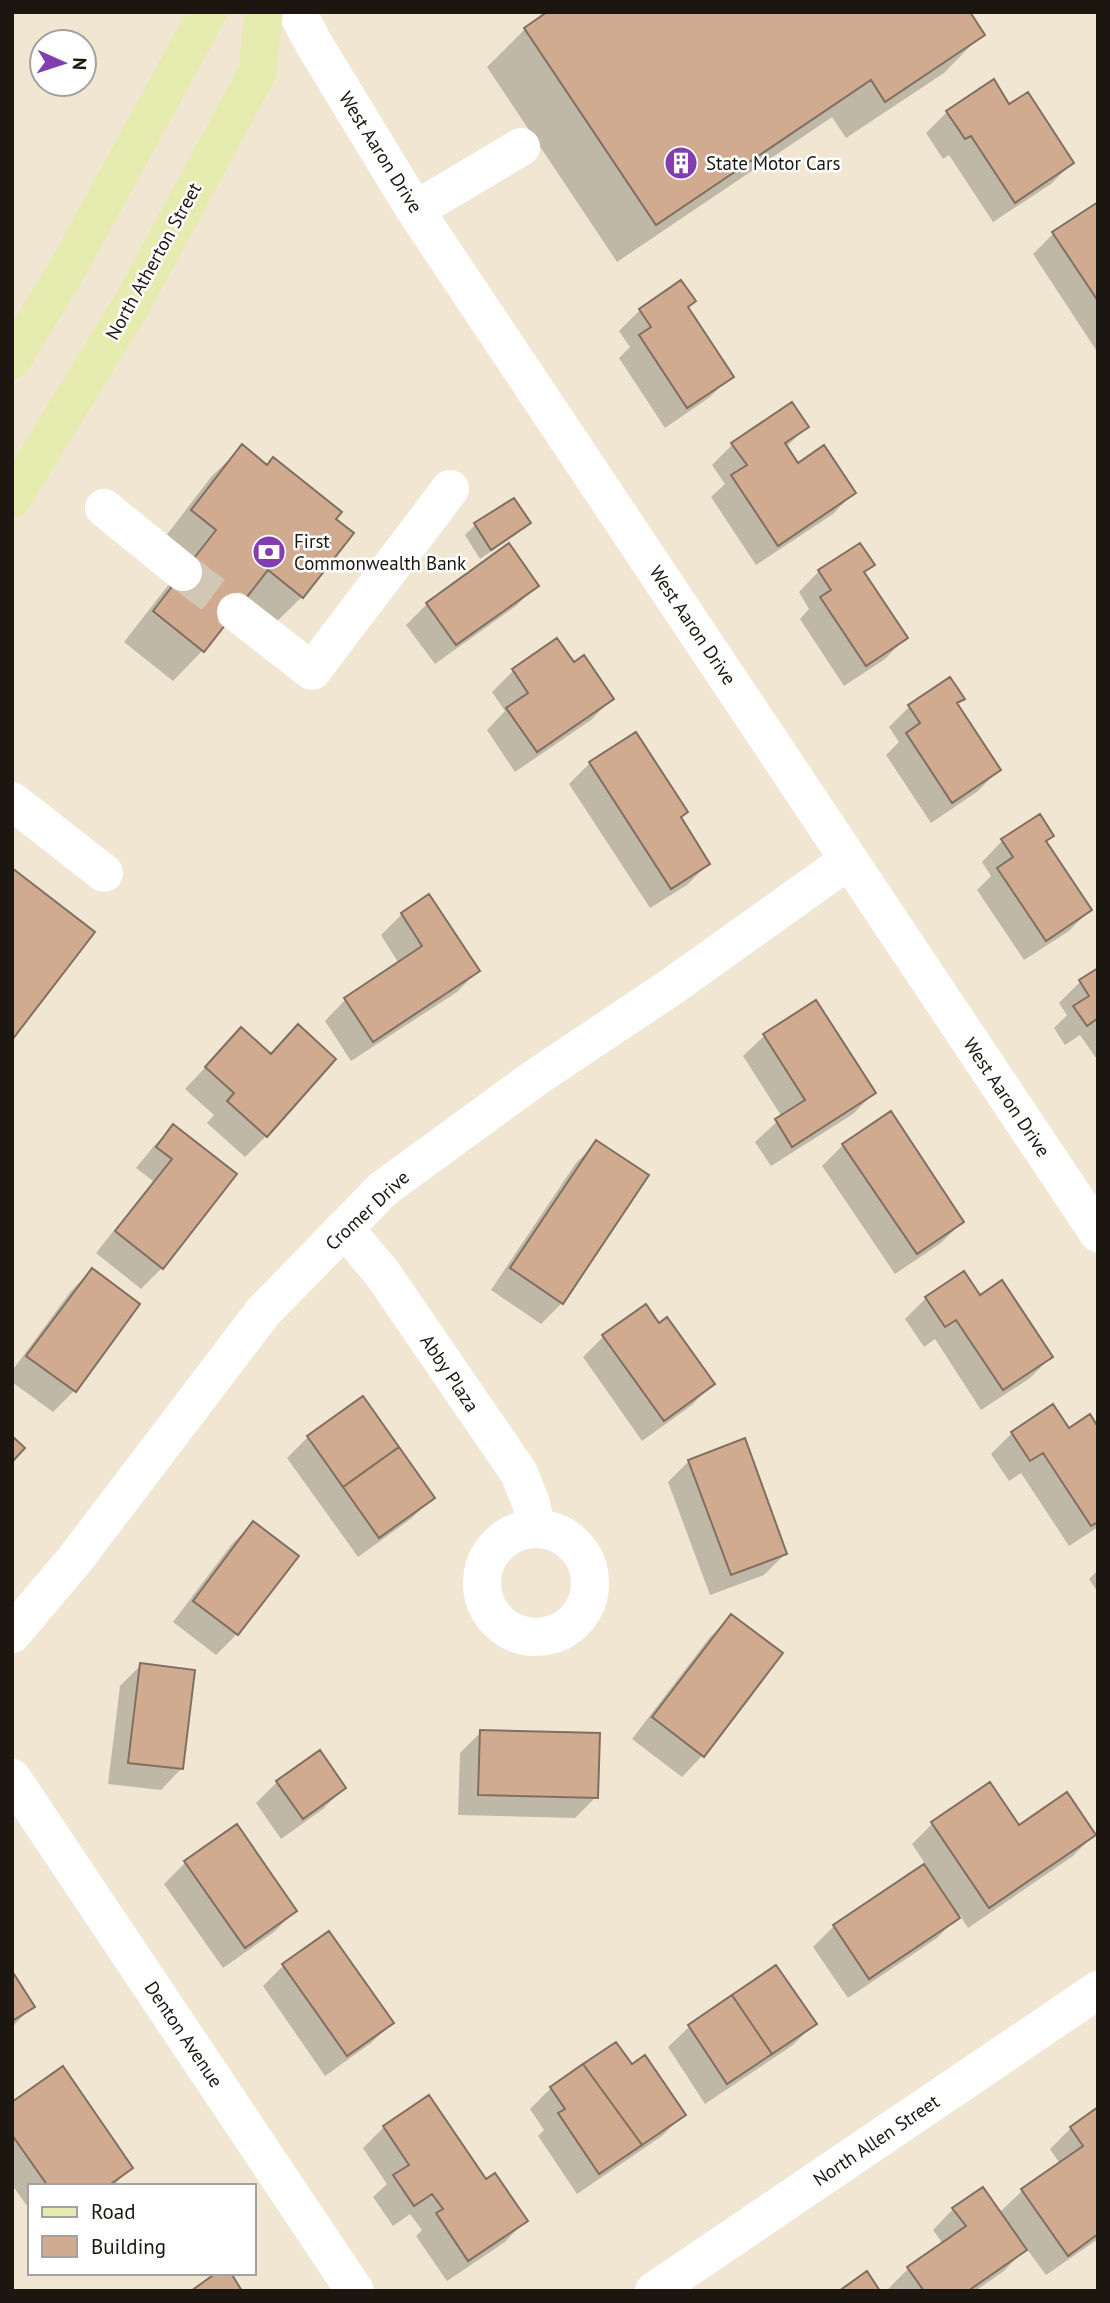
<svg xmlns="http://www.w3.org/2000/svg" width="1110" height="2303" viewBox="0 0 1110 2303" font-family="'PT Sans',sans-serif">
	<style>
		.shadow { fill: #0003 }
		.building { fill: #d1ab8f; stroke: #816f62; stroke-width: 2 }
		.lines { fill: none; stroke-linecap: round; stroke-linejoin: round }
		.minor-tunnel { stroke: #d1c7b4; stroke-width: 38; stroke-dasharray: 38 19; stroke-linecap: butt }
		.minor { stroke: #fff; stroke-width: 38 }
		.major { stroke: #e6ebb0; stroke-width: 38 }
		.labels { text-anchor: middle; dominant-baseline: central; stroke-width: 5; stroke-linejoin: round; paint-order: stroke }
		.street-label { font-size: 19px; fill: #1b1710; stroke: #fff }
		.poi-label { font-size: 19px; fill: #1b1710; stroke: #fff; text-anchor: start }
	</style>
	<rect width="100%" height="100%" fill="#f1e6d1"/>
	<path class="shadow" d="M525 29 982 34 944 73 846 138 832 117 617 262 487 67Z
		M1009 106 1072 163 1051 184 993 222 949 155 943 159 926 133 947 112Z
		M1098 205V353L1033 254 1053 234Z
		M640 310 731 376 710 397 665 428 619 358 630 347 619 331Z
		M807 427 786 447 798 465 853 493 833 514 756 565 711 497 725 484 712 465 733 444Z
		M242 447 334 519 302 597 271 627 240 603 203 650 173 681 124 642 187 561 162 541 211 477Z
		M529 523 518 533 480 559 465 535 475 525Z
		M872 565 863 574 906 638 885 659 844 686 800 619 809 609 799 592 819 571Z
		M537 585 516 606 435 664 406 625 427 604Z
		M557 640 574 664 612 699 591 720 515 772 487 730 505 711 492 692 513 671Z
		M963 699 956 705 999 770 978 791 931 823 886 755 899 742 889 727 910 706Z
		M590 763 679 818 708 864 687 885 650 908 569 784Z
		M1052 836 1045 843 1090 910 1069 931 1024 960 977 890 991 876 982 862 1002 841Z
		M429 896 478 971 457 992 351 1061 325 1021 345 1000 399 964 381 935 402 914Z
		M1098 970V1061L1080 1035 1065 1045 1054 1028 1067 1015 1059 1003 1080 982Z
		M816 1002 874 1093 853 1114 771 1166 755 1142 782 1117 743 1056 764 1036Z
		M298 1026 266 1136 245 1157 207 1123 214 1115 185 1089 241 1029 270 1055Z
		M173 1126 235 1174 162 1268 141 1289 96 1253 153 1181 136 1168 153 1147Z
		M597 1142 562 1303 541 1324 491 1290 576 1163Z
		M843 1145 962 1222 941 1243 895 1274 822 1166Z
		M92 1270 138 1305 74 1391 53 1412 12 1382V1371L71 1291Z
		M979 1297 1051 1357 1030 1378 981 1410 935 1339 924 1347 905 1319 926 1298Z
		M604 1336 712 1384 692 1405 642 1441 583 1357Z
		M363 1398 433 1497 412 1518 358 1557 287 1458 308 1437Z
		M1098 1430V1527L1069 1546 1021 1473 1009 1481 991 1454 1012 1433Z
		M689 1461 785 1554 764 1575 710 1595 668 1482Z
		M253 1523 296 1556 237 1634 216 1655 173 1622 232 1544Z
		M1098 1570V1593L1089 1579Z
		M731 1616 780 1653 702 1756 682 1777 632 1739 710 1637Z
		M141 1665 182 1768 161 1790 108 1784 120 1686Z
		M481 1732 596 1797 575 1818 458 1815 460 1753Z
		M319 1752 344 1788 323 1809 281 1839 256 1803 277 1782Z
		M933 1823 1019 1827 1094 1835 1073 1856 968 1928 960 1915 937 1938 848 1998 813 1947 834 1926 926 1865 912 1844Z
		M185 1863 295 1911 274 1932 223 1968 164 1884Z
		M284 1965 392 2023 371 2043 325 2076 263 1986Z
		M776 1967 814 2024 793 2045 705 2104 668 2047 689 2027Z
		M12 1974 33 2006 12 2027Z
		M631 2067 683 2115 662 2136 577 2194 538 2136 544 2130 530 2109 551 2088Z
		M12 2104 131 2168 113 2186H30V2210L12 2185Z
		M1098 2109V2239L1046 2275 1026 2248 1004 2271 975 2291H889L888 2289 909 2268 943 2244 933 2230 953 2209 999 2213 1022 2191 1060 2164 1050 2149 1071 2128Z
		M384 2127 485 2182 525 2221 505 2242 447 2281 416 2236 422 2230 410 2214 393 2226 373 2197 387 2184 363 2148Z"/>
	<path class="building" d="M547 12H970L985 35 885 102 871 80 656 225 524 28Z
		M994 79 1009 104 1028 92 1074 163 1015 203 971 136 965 139 946 111Z
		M1098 202V301L1052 232Z
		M681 280 696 301 688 307 734 377 687 408 639 335 651 327 639 309Z
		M792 402 809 427 785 443 798 463 824 445 856 493 778 546 731 475 747 465 731 443Z
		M242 444 267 465 273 457 342 512 336 519 354 533 303 598 268 570 204 652 153 611 216 530 191 510Z
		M514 498 531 523 491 550 474 523Z
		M509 543 539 586 456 645 426 603Z
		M860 543 875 565 864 572 908 638 866 666 820 597 831 590 818 570Z
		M557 638 574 662 584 655 614 699 537 752 506 708 528 693 512 669Z
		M950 677 965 699 957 703 1001 770 952 803 906 733 920 723 908 705Z
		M636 732 688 812 681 817 710 864 671 889 589 762Z
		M1040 814 1054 836 1046 841 1092 910 1046 941 997 868 1013 857 1001 839Z
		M12 868 95 932 12 1040Z
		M429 894 480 971 373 1042 344 998 422 946 401 913Z
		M1098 968V1018L1087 1026 1073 1006 1089 996 1079 980Z
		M816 1000 876 1093 792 1147 775 1119 805 1100 763 1034Z
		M298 1024 336 1059 267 1137 227 1101 234 1093 205 1067 241 1027 271 1054Z
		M891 1111 964 1222 917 1254 842 1144Z
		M173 1124 237 1174 163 1269 115 1231 172 1159 156 1147Z
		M596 1140 649 1175 563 1304 510 1268Z
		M92 1268 140 1304 76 1392 26 1356Z
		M964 1271 980 1295 1002 1280 1053 1357 1003 1390 956 1320 945 1327 925 1297Z
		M646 1304 659 1323 667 1317 715 1384 664 1421 602 1335Z
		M363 1396 399 1447 343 1487 307 1436Z
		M1053 1404 1069 1428 1090 1414 1098 1427V1522L1091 1526 1043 1453 1030 1461 1011 1432Z
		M12 1436 25 1448 12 1462Z
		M745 1438 787 1554 731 1575 688 1460Z
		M399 1447 435 1498 379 1538 343 1487Z
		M253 1521 299 1556 238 1635 193 1601Z
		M731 1614 783 1653 704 1757 652 1717Z
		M140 1663 195 1670 183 1769 128 1763Z
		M480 1730 600 1733 598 1798 478 1795Z
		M320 1750 346 1788 303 1819 276 1781Z
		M990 1782 1019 1825 1067 1792 1096 1835 989 1908 931 1822Z
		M237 1824 297 1911 245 1948 184 1861Z
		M924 1864 960 1918 869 1979 833 1925Z
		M329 1931 394 2023 347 2056 282 1964Z
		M776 1965 817 2024 772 2054 732 1995Z
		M12 1971 35 2007 12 2021Z
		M732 1995 772 2054 727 2084 688 2025Z
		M616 2042 632 2064 645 2055 686 2115 642 2145 583 2064Z
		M583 2064 642 2145 599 2174 558 2113 565 2109 550 2087Z
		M63 2066 133 2168 108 2186H48L12 2135V2102Z
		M429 2095 486 2179 495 2173 528 2221 468 2261 436 2213 443 2209 432 2194 414 2206 393 2175 409 2165 383 2126Z
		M1098 2107V2234L1068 2256 1021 2189 1083 2146 1070 2127Z
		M983 2187 1027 2250 968 2291H924L907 2267 966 2226 952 2208Z
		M867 2271 880 2291H839Z
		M216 2273H231L242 2291H191Z"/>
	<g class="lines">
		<path class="minor-tunnel" d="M183 572 236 612"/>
		<path class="minor" d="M297 12 314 44 415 210 1098 1233
			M415 210 521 147
			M104 508 183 572
			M236 612 312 671 450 489
			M12 801 104 873
			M344 1228 382 1273 519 1473 531 1503 536 1528
			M482 1583a54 54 0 1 1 108 0a54 54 0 1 1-108 0Z
			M12 1634 76 1558 263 1312 383 1189 535 1078 674 985 849 860
			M12 1778 355 2291
			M654 2291 1098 1990"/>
		<path class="major" d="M12 360 69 266 208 12
			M12 499 132 304 257 73 264 12"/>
	</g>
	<defs>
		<symbol id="building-disc" viewBox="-11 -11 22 22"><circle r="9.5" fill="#833db0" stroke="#fff"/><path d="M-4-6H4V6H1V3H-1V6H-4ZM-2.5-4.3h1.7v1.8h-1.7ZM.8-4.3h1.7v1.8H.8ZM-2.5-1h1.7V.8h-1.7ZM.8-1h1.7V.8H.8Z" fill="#fff"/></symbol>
		<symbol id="bank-disc" viewBox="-11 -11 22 22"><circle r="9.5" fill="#833db0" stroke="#fff"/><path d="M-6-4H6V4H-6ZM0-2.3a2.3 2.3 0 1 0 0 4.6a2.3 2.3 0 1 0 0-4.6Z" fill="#fff"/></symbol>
	</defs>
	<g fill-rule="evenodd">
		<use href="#building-disc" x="662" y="144" width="38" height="38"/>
		<use href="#bank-disc" x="250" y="533" width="38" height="38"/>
	</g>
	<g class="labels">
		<g class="street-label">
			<text transform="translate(381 152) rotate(58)">West Aaron Drive</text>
			<text transform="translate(153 261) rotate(-61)">North Atherton Street</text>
			<text transform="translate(693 625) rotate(56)">West Aaron Drive</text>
			<text transform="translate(1007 1097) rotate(56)">West Aaron Drive</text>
			<text transform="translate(367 1210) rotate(-43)">Cromer Drive</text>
			<text transform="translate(450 1373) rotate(56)">Abby Plaza</text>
			<text transform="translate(184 2034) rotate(56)">Denton Avenue</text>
			<text transform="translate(876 2140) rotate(-34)">North Allen Street</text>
		</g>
		<g class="poi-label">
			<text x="706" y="163">State Motor Cars</text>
			<text x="294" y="541">First<tspan x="294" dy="22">Commonwealth Bank</tspan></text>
		</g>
	</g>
	<rect width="1110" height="2303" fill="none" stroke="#1b1710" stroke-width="28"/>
	<rect x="28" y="2184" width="228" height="91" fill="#ffffff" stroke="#a4a29f" stroke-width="2"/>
	<rect x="42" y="2207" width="35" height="10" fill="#e6ebb0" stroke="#a4a29f" stroke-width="2"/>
	<text x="91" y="2219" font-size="21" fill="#1b1710">Road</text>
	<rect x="42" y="2236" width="35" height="21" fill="#d1ab8f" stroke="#a4a29f" stroke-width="2"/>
	<text x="91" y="2254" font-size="21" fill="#1b1710">Building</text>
	<g transform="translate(63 63) rotate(93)"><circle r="33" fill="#ffffff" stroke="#a4a29f" stroke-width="2"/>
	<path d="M0-5L12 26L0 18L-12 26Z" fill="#833db0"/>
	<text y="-10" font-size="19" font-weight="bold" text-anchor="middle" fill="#1b1710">N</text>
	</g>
</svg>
